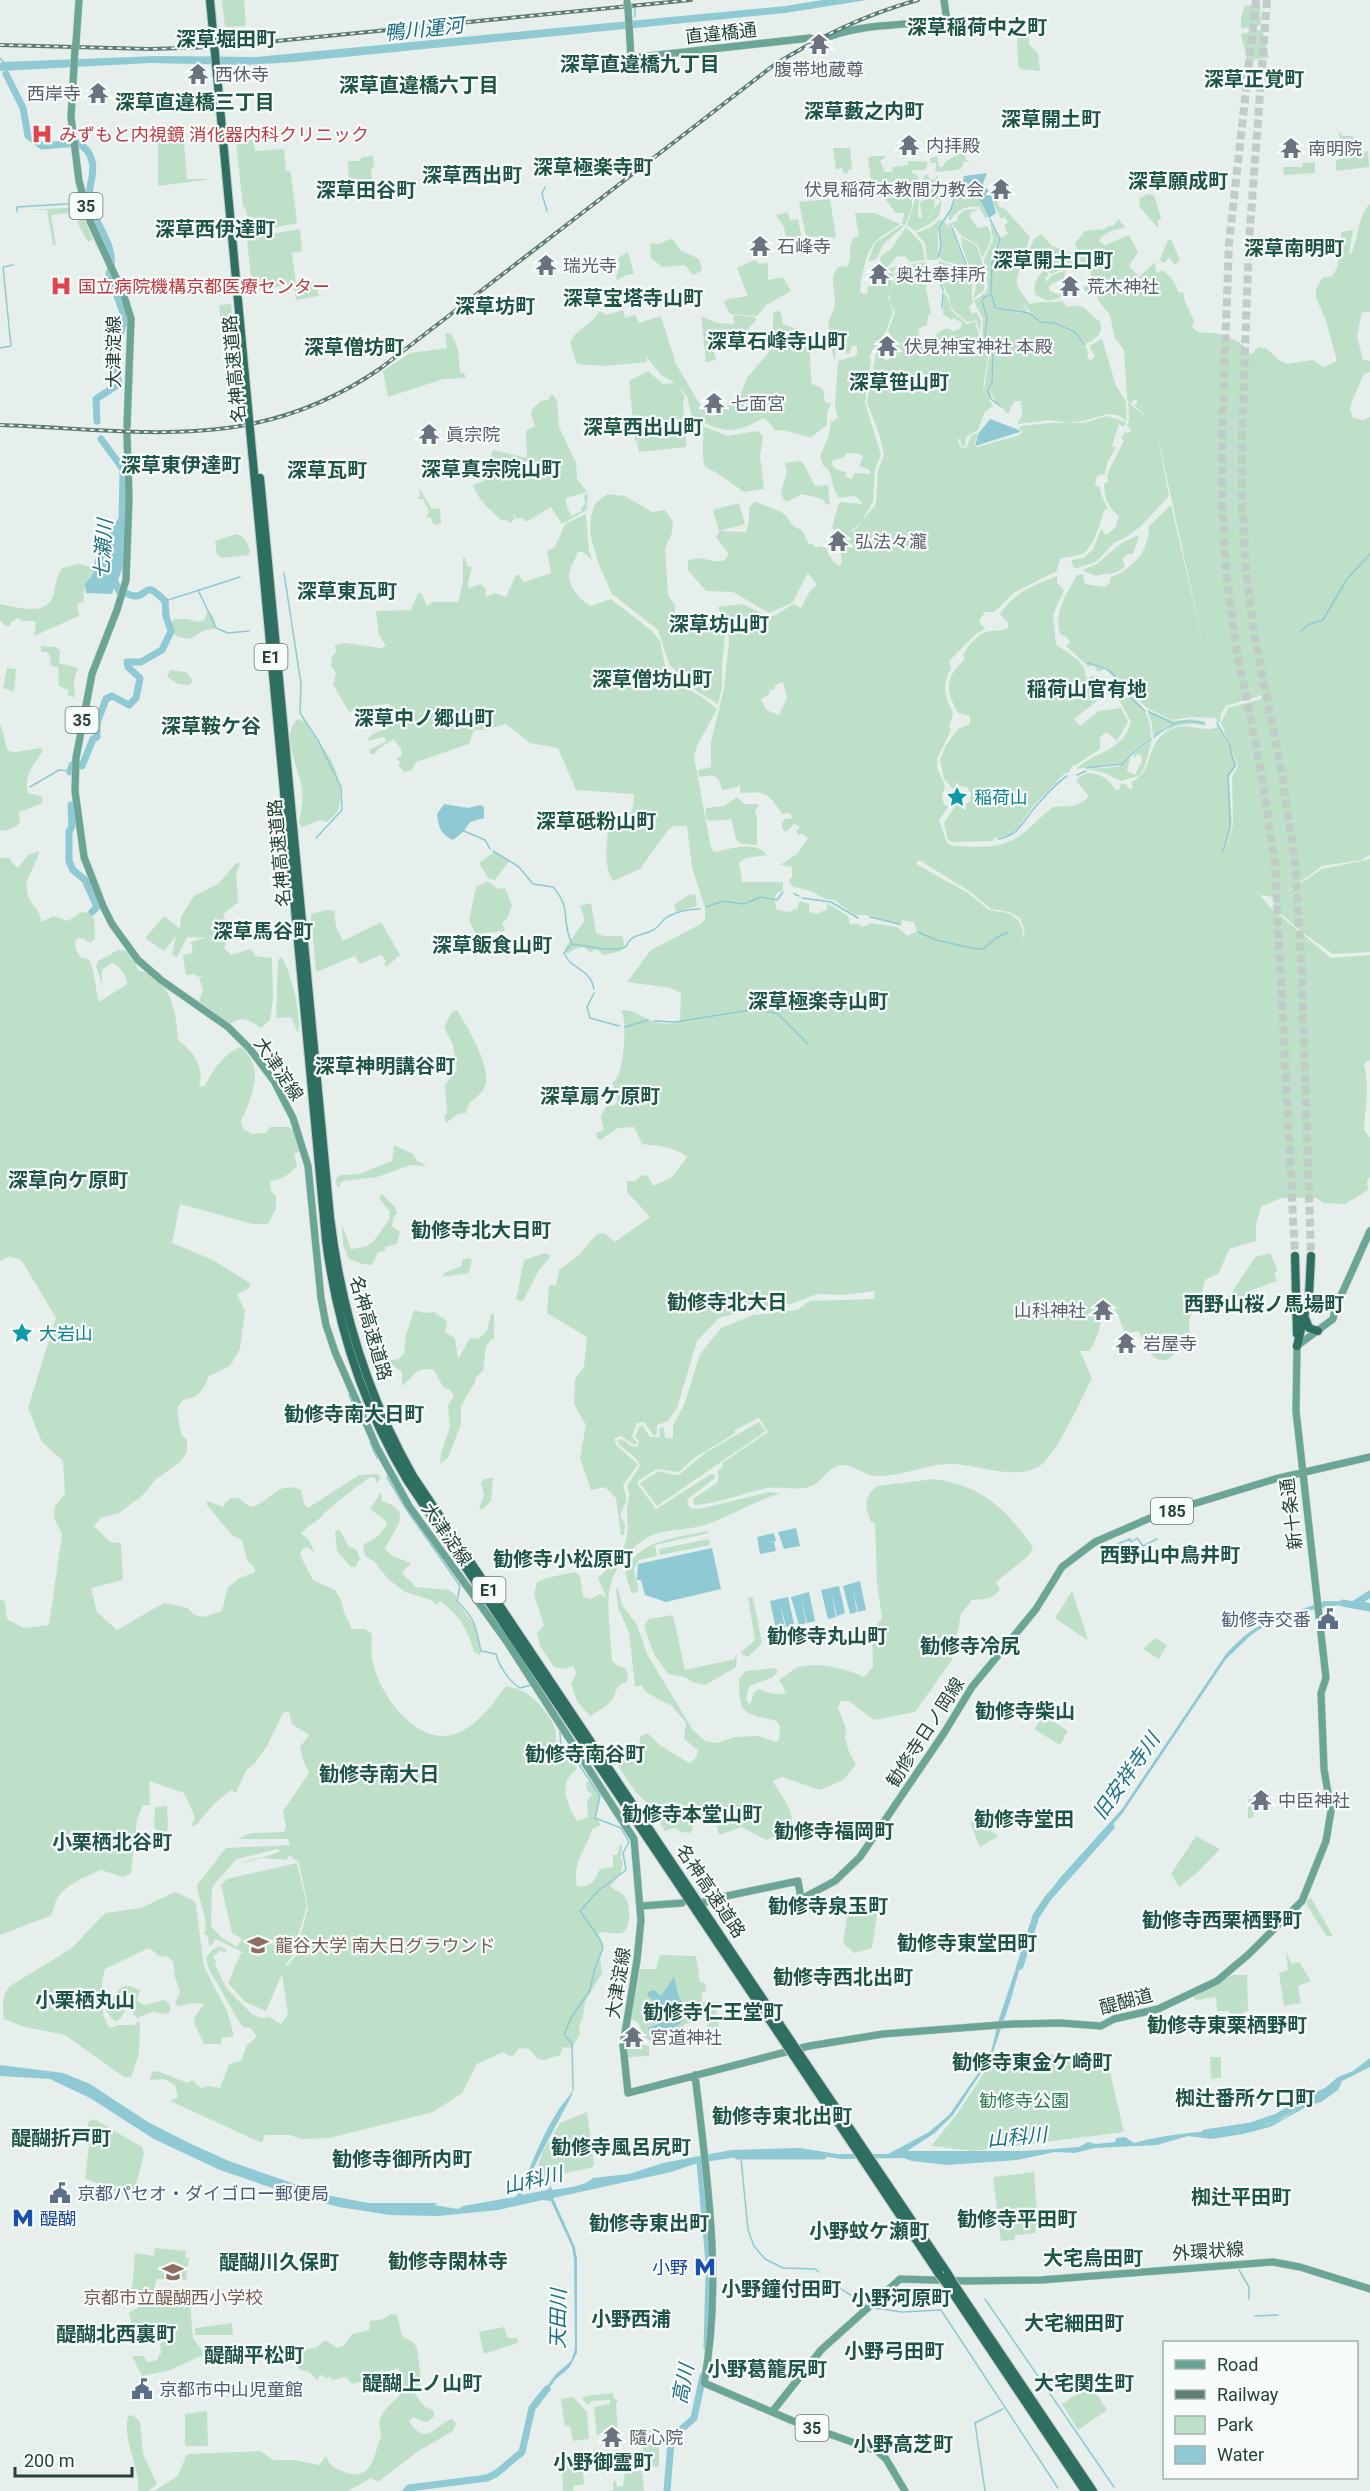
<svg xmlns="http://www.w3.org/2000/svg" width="1370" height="2491" viewBox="0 0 1370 2491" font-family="Roboto,'Noto Sans JP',sans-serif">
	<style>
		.green { fill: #bfe0c8; fill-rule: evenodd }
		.water { fill: #8ec9d4 }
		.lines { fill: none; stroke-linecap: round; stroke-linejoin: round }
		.stream { stroke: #8ec9d4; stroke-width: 1.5 }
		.river { stroke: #8ec9d4; stroke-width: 7 }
		.highway-tunnel { stroke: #bfccc8; stroke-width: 8; stroke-dasharray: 8 4; stroke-linecap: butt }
		.major-casing { stroke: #c2cac8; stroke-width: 8 }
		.highway-casing { stroke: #c2cac8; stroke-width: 10 }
		.major { stroke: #6aa596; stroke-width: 7 }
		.highway { stroke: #2f6f62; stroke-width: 8 }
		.rail-casing { stroke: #5f7d75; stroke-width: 4 }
		.rail { stroke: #f7fbf9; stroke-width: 1.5; stroke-dasharray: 4.5; stroke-linecap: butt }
		.major-bridge-casing { stroke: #c2cac8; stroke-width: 8; stroke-linecap: butt }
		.highway-bridge-casing { stroke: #c2cac8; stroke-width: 10; stroke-linecap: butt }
		.major-bridge { stroke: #6aa596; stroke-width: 7 }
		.highway-bridge { stroke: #2f6f62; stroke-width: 8 }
		.labels { text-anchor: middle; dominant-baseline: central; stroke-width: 4.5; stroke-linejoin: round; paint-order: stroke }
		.shield { fill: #f7fbf9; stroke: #637a73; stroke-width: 1.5 }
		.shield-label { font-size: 16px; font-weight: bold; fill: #24423a }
		.street-label { font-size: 18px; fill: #24423a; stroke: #f7fbf9 }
		.worship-label { font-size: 18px; fill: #5b616d; stroke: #f7fbf9; text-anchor: start }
		.health-label { font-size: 18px; fill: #be3a42; stroke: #f7fbf9; text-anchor: start }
		.culture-label { font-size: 18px; fill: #0d838f; stroke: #f7fbf9; text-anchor: start }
		.service-label { font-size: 18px; fill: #4e5e75; stroke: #f7fbf9; text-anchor: start }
		.education-label { font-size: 18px; fill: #785e54; stroke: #f7fbf9; text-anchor: start }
		.park-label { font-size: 18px; fill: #2d7a4b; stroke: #f7fbf9 }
		.transit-label { font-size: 18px; fill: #164399; stroke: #f7fbf9; text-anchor: start }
		.neighbourhood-label { font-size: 20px; font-weight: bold; fill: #1f5548; stroke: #f7fbf9 }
		.water-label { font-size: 20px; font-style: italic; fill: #1c6f80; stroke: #f7fbf9 }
	</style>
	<rect width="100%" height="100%" fill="#e6efeb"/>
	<path class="green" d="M222 0H244L246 26 225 27Z
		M1260 4 1261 25 1241 29V17L1245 6Z
		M1262 29 1269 58 1247 60 1241 34Z
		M1017 37H1029V44L1038 53 1040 71 1021 69 1018 65Z
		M183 131 187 179H212L158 186V135L159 132Z
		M1339 131 1343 136H1353L1354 140H1357L1356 151 1341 154Z
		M254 139 255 151 284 149 286 171H290L291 174 297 223 254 232 251 230 245 207H243L236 141Z
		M833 148H850L852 169 848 170V173L844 174 842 167 836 170Z
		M1368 151 1369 167 1336 171V160Z
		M960 153 965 154 966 160 971 162H964L962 167 958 170 935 172 936 163H930L931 158 937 156 939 167H943L945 162Z
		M373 156 374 168H371L372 178 375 181 349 183 348 161H359L362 157Z
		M872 156H886L880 161 885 172H893L892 167 908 165V161L927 162V167L924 170H912V173L916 174 920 180 919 183 912 185V188L898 195 884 198 875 186H872L868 158Z
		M1315 162V173L1284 175 1283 167H1302L1303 163Z
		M926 174 931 180 935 179 937 175C942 206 949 218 915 231L907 225 915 200 913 186 917 185 918 191 923 193 919 197 918 218 931 217 935 207 940 203V200L931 197 935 200 932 216 922 218 920 203 930 196 924 194 925 191 929 189 923 179Z
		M912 189V207L905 225 902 224 904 213H896L885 199 898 197Z
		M964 190C979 191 982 206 988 217L985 218 979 207C965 205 958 210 950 221L948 217 956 196Z
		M1148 194 1154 195 1161 218 1158 221V228L1139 206 1140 198Z
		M993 195 1000 207 1005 209 1030 237C1027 249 1016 273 1017 283 1018 290 1026 298 1030 304 1040 301 1051 303 1063 301L1067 307C1089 302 1085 314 1100 321 1104 334 1096 338 1086 344L1075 331 1056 322H1044L1034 317 1023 303 1027 312 997 307 992 295V263L1000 238 1008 234 1004 226 1008 222 1004 217 1001 219 994 204Z
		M830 199 836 238 806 236 799 202Z
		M81 204C84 221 91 235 98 250H97L93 239 88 242 79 226 76 212 51 215 56 245H53L47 210H25L66 208Z
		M1370 204V312H1362L1357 336 1363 360 1370 361V372L1364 374 1353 399 1350 409 1353 418 1363 420 1370 417V855L1361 860 1322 866 1280 897 1322 869 1370 859V952L1333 954 1303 933 1272 906 1279 898 1260 895 1231 863 1271 908 1331 958 1370 955V1060L1364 1064C1370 1088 1365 1106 1364 1130L1370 1138V1177L1367 1180 1368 1190 1345 1204 1324 1203 1316 1198H1281L1261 1207 1256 1224V1241L1229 1249 1219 1273 1205 1280 1201 1297 1203 1306C1186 1314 1189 1321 1190 1338L1169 1359C1150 1366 1147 1343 1138 1331L1125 1333 1118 1315 1114 1309 1104 1311 1098 1334 1090 1351H1080L1092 1379C1080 1400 1057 1456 1038 1467 1011 1481 977 1463 948 1464 924 1465 900 1477 877 1476 864 1476 855 1465 843 1465 829 1465 822 1483 809 1487 795 1491 783 1486 769 1488 744 1492 718 1504 694 1505L693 1499 718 1482V1470L723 1466 722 1463 768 1432 759 1418 735 1430 734 1434 694 1458 679 1472 657 1469 638 1481V1485L656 1509 711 1474 715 1475 714 1479 688 1499 687 1502 690 1508 699 1509 769 1492 781 1493C754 1501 731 1516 705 1525 689 1530 671 1529 655 1534 633 1542 612 1569 609 1593 607 1613 611 1640 612 1661L618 1666 625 1668 628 1674 627 1682C614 1685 618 1691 612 1700 608 1706 596 1712 590 1716L577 1701 571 1684 576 1673 573 1666 565 1669 554 1667 540 1646 537 1633 544 1625 534 1595 537 1582 547 1578 575 1572 580 1576 583 1597 591 1599 600 1594 606 1597 598 1578C622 1555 630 1546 627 1513 626 1502 632 1499 627 1486L640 1466C637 1454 622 1451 617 1441L622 1439 631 1446 637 1447 639 1442 635 1436 640 1426 642 1425 650 1437H660L659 1429 664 1427 665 1438H673V1425L684 1405 700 1354 721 1328 753 1315 797 1310 810 1301 874 1299 875 1291 842 1295 817 1294 794 1303 740 1312 719 1318 697 1341 677 1408 668 1421 657 1425V1433L654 1436 644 1422 637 1423 632 1436 637 1443 635 1445 621 1436 614 1439 617 1446 638 1464 623 1485 627 1500 620 1515 625 1524 624 1535H621L616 1498 605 1487 591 1490 580 1458 586 1425 574 1404 575 1379 584 1367 587 1337 547 1313 549 1285H556L559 1270 578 1256 597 1234 604 1233 615 1242 650 1217 627 1192V1181H635L642 1175 648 1176 653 1186 672 1177 687 1157C673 1146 659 1146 642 1144L634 1127 618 1128 600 1140 597 1138 596 1133 604 1130 601 1116 607 1105 614 1106 617 1102V1096L611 1097 610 1095V1092L614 1094 616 1092 612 1083C614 1081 617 1079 618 1076 623 1065 628 1023 621 1010 642 1009 651 1031 680 1021L681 993 671 988 627 982 651 950 701 924 705 919V908L692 867 687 826H674L668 830 640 869 613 881C602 863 607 839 610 819 630 815 634 816 634 794L576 790 558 748 530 743 506 724 485 730H474L469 744 416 762 412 770 404 772 399 766 400 762 396 759 402 755 401 749 394 739 378 749 374 754H371L369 750 385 742 386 740 384 737 366 741 373 734 391 726 403 717 402 715 397 714 389 704 366 706 350 712 347 709 333 684 336 673 331 666 332 657 336 652 335 645 345 643 381 648 386 646 379 635 376 611 411 610 418 593 422 594 427 606 432 602H458L463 581V558L465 557 467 566 472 567 468 583 469 588 481 584 486 589V597L494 593 506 597 516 575H519L524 582 551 573 547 551 555 547 565 524 586 514 589 551 592 560 583 552H578C576 559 569 568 569 575 569 588 581 601 591 606L611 599 653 632 660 641 665 666 674 676 690 690 705 699 717 709 697 746 694 757 711 848 715 852C731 849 755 840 767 855L745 858 739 863 742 882H783V890L777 893 774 899 777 910 789 912 798 908 799 901 809 904V911C819 917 819 911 827 910V903L848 916 850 924H859L863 927 871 923 897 927 908 936 917 931 914 922 902 920 901 926 866 915H855L834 900 825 899 813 892 792 886 789 880 792 877V867L780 865 797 854 808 838 802 834 798 835 796 831 800 827 794 824 786 832 782 828V823L785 819 793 818 790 813 782 814C767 791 766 792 740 793V784L738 787 722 790 719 780 713 775 699 777 698 770 711 767V742L724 688 729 642 728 630 718 607 743 604 769 617 776 615 793 604 801 608 810 591 817 585 808 573 792 603 769 613 733 592 706 591 688 570V561C701 553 712 565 725 560L729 554 716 537 720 531 746 532 749 521V507L755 502C760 503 780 511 784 514 792 520 787 525 802 530L809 544H813L815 547 825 546 832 560 839 566 842 562 840 546 845 542 846 537 832 528 838 505 841 502 862 504V502L854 496 839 498C832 490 833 477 827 467H824L820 457 829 435 831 422 838 418 835 406 838 361 857 355V346H852L849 354 846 353 845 344 836 343 835 360C831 348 827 334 829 322 830 316 835 310 835 303 836 289 828 280 838 267L848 266C852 256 848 248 853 238L859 236 855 213H875L900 224C893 230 883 234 876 241 866 250 861 278 860 291L863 294 868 293 867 290 871 281 884 279 883 270 898 266 894 270 891 292 888 298 893 312 886 331 869 357 871 360 865 403 881 455 875 469 873 502 862 521 852 530 853 532 876 504 878 470 884 455 879 433 867 403 876 354 880 346 885 361 897 355 894 339 888 331 895 312 889 301C898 269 888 268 926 262L929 268 926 288 931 314 928 316 927 325 918 329 921 346 931 352 937 333 947 328 953 331 960 329 962 323 954 318 952 320 943 314 944 293 947 297 952 311 967 324 975 321 979 336 989 352 983 388 984 390 990 352 982 339 983 319 974 301 986 292 988 287 984 260 993 240 990 221 999 239 992 256V284L990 294 984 296 981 301 986 315 985 336 993 355 991 382 988 390 991 399 989 400 993 406 984 413 978 430 966 437 965 447H962L960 440 957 438 961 448H966L971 436 979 432 974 445 977 447 1017 436 1022 433 1019 428 1021 426 1050 423H1084L1107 416 1126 422 1124 427 1119 424 1112 446 1116 447 1107 463 1105 474 1097 476 1095 486 1100 487 1101 494 1108 509 1104 510C1102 520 1093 547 1084 553 1077 557 1068 556 1060 559L1057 571 1015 592 994 612H985L979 621 985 629 976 634 949 661 951 668C942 687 944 694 953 713L949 728 951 730 937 759V767L945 786 942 795 944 805 949 806 939 820 946 841 949 845C970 847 997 850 1016 838 1030 830 1040 816 1053 807 1068 805 1076 810 1089 796L1076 781C1087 764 1109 777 1116 790H1119L1121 783 1127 785 1128 788 1131 789 1133 787 1131 782C1154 772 1145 747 1165 733 1189 717 1201 736 1219 726L1237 765 1229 777 1232 824 1225 855 1233 824 1232 777 1238 766 1221 723 1228 708 1258 700 1269 693 1226 706 1221 713 1220 722H1217L1216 718 1192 717 1172 720 1147 708 1129 691 1111 683 1114 677 1105 669 1098 672 1094 665 1089 667 1066 646 1070 642 1065 636 1061 635C1052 613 1067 594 1077 575L1083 574 1085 584 1105 587 1110 583V578C1133 568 1149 552 1149 526L1171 505 1205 653 1156 428 1169 496 1142 525 1128 536 1114 543 1096 562 1077 568H1074L1071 560 1084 558 1093 549 1101 529 1106 535 1115 528 1119 516C1108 508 1104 498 1104 484L1108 481 1107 475 1124 440 1121 438 1125 432 1129 433 1131 429 1127 426 1129 419 1128 402 1153 423 1134 405 1137 403V400H1133L1132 404 1127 400 1124 350 1115 338 1110 315 1098 300 1096 291 1088 293 1082 292C1086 282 1095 280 1089 268H1084L1075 253 1077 249 1075 243 1085 231 1105 229 1110 225 1112 227 1119 219 1125 228C1115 229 1104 232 1099 241L1105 245 1129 235 1138 252 1129 266 1139 277 1155 262 1156 271 1158 273 1163 270C1169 276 1177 283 1178 292L1184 293V299L1194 321 1192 327C1199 336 1208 331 1219 334 1225 336 1239 341 1244 346V351L1249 354 1253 353 1258 347 1267 349 1279 360 1287 364 1312 360 1324 367 1337 361 1326 321 1316 298V290L1322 278 1332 276 1337 268 1339 258H1337L1336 251 1341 245V232L1353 230 1349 254H1351C1359 239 1357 216 1370 204ZM846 453 860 454 863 457 859 466 870 470V474L855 473 851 479 844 476 847 473 834 468 831 461 844 457ZM783 682 787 698 779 715 766 710 761 699 769 694 770 690H774L775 685ZM919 860 969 891 991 909 1009 912 1020 918 1025 931 1021 941 1023 931 1018 920 1008 913 989 910 968 893 916 864Z
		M978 209 970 213V218L978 228 987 226C996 238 987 247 982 258L978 245 962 236 951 223 958 220 957 216 965 210Z
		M788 212 790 220 798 219 802 239 787 242 784 227 776 215Z
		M940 219 943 221 938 229V260H927L925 243 916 233 931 227Z
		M944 222 951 228 966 267 941 260 939 257 941 246 939 229Z
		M902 225 904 226 884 244 876 259 868 262 875 243Z
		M906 227 922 244 925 260 910 262 905 256 896 257 889 266 881 268 880 257 892 248Z
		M300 229 302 251 292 253 296 284 252 290 247 238Z
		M1041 234 1052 246 1074 254 1077 258 1068 267 1051 274 1029 250 1034 239Z
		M961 237 977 246 985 273 984 290 973 299 976 286 962 246Z
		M670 239 674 240 680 250 699 259 702 268 701 271 693 275 685 265 662 267 651 258 650 243 659 244Z
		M1168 240H1171L1180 260 1175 265 1169 257 1164 263 1160 260Z
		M628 252 634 274 626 275 617 280 616 277 620 265 618 258Z
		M755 260 759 264 768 263V280L783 277 791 291 766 305 757 316 730 314 724 303 728 299 748 296 737 268Z
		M941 262 967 269C977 288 969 287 973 304L969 306 972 314 976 312 981 320 980 332 976 320 967 322 953 310 950 304 949 296 941 282Z
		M1044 269 1049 275 1045 278 1046 282 1051 276 1066 270 1063 282 1060 280 1049 286 1050 291 1059 295 1062 293V297L1048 301 1036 295C1032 284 1037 278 1044 269Z
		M313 282 317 287 319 296 296 300 294 288 302 287 301 283Z
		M991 295 997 309H1009L1019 313H1029L1041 322 1055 324 1075 333 1087 349 1088 359 1091 360 1095 356 1089 346 1102 339 1116 386 1126 401 1127 421 1117 415 1108 414 1083 421 1067 423 1050 420 1017 424 1022 415 1021 401H1014L1008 414 995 401 989 389 993 379 994 351 986 336 987 314 982 301 985 297Z
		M231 304 234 332 222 334 219 305Z
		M623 310 625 318 635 315 639 323 661 316 676 364 701 406 708 410 710 416 717 415 720 408 738 402 747 378 769 352 773 337V314L777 310 781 313 783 324C789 327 800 328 805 333 811 339 810 372 812 384L823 389 825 402 831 404 827 412V425L811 437C798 436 787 428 775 431L768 421 764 418C756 421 750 426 742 428 724 434 709 425 692 417L687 396 678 386 685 397 683 401 686 447 639 452 637 441H635L629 381 648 371 663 384 675 383 661 375 646 356 647 362 606 366 577 364 570 343C575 330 592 324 600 311L606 315Z
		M733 315 755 317 756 320 744 334 722 333 709 329 716 360 706 362 701 316 716 323 734 324Z
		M448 333 452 335 458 349 460 373H464L466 378 443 379 388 397 383 371 410 353 447 348 445 334Z
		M552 394 557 401 559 427 576 463 577 479 587 492 566 498V504L571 516 582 511 581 508 585 504 584 495 588 494 587 510 562 524 551 507 526 522 522 518 516 519 514 514 513 515 515 519 510 523 505 519 502 521C490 509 479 502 473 485L484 481 486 470 478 463H488L493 450 527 458C528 449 524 439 527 430L535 426 531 415 532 409 541 401 548 400Z
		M703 426 727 436 757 431 763 436 760 456 764 489 744 492 717 473 705 467C701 455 704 439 703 426Z
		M800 461 803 463 815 486 828 485 830 504 827 505 822 499 802 494 787 502 783 499 781 492 787 472 785 463Z
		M419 487 431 508 440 509 441 524 434 525 431 518 427 517 429 511 423 499H417L420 495Z
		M607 494 625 496 652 512 665 510 673 522 672 533 665 548 668 595 675 605V625L678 629 699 632 702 625 718 624 725 635 722 666V687L718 704 695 690 669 664 658 630 612 594 599 565 590 534 591 516 595 504Z
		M739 503 745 524 719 531 713 510Z
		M236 534C245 536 248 543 250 551L248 555 222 558 217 555 215 541Z
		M1136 536H1139L1133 554H1128L1122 559 1125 566C1116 576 1107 572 1096 576L1082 570 1097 564 1120 544Z
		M79 564 95 568C91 583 82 583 84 601L77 604 79 616 34 636 36 623 33 621H23L18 618 11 622 10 626H6L0 620V604C16 607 46 617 53 596 57 585 54 580 62 568Z
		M1057 576V583L1064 590 1053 615 1056 645C1065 651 1088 663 1085 676L1088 678 1093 676 1104 683 1096 702 1074 719 1080 726 1099 711 1121 708 1128 722 1117 741 1108 733H1104L1100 738V749C1093 753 1078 765 1072 766L1069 772 1064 774 1034 805 1017 829 1008 836 994 838 993 841 953 842 948 840 944 823 956 805 969 803 971 795 967 787 960 786 954 790 944 779 940 759 946 745 958 729 970 724V716L958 713C945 689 944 679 965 659L963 655C968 645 979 632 991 631 997 630 1000 631 1007 629L1009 624 1000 614C1013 592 1035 585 1057 576Z
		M208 611 214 617 216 628 203 631 190 639 179 637 172 633 171 625 174 619H188L197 622 204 620Z
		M41 646 56 647 60 651 59 663 78 668 74 680 75 697 68 696V690L59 686 58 667 51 666 50 656 47 652H41Z
		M7 668 16 669 14 692 3 688Z
		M170 670 186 672 193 681 189 685 178 684 167 677Z
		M1112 686 1117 689H1124C1142 704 1151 714 1151 738L1137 747 1122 763 1076 769C1096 750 1122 753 1131 722Z
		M1147 710 1172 721 1192 719 1205 722V726C1184 721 1170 726 1154 740L1174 723 1165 727 1153 737 1152 724Z
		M298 719 305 722C311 735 322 745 329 757 340 775 350 810 326 822L321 820 302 827 299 823C300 812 304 802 302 790 300 769 279 736 298 719Z
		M0 725C4 731 4 742 8 751L15 752 41 748 43 751C34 764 23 776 28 793L41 796 43 800 41 804 19 812 20 822C15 829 9 830 0 831Z
		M1152 740 1145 766 1139 776 1121 781 1105 773 1088 769 1117 767 1130 758 1127 771 1135 775 1142 761V757L1137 754 1135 758 1133 756 1138 749Z
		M737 797 744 804H759L755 811 757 819V845C731 844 738 841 731 819L711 821 706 819V808L724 806Z
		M39 851C38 865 24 876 27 892 29 904 40 908 41 922L53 916 68 921 81 912 90 913 94 919 95 939 90 943 85 939 79 938 75 941 76 950 81 958 89 959C95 971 95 988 99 1002L127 984C127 976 119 964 111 963L102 970V984L96 966 98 961 118 950 127 951 135 960 138 970C171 979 176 1010 178 1040 194 1052 205 1067 199 1087L205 1086C212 1071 224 1053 241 1047 266 1067 252 1097 241 1121L243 1129 252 1134 266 1133 270 1127H289L294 1132 300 1152 294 1153 297 1166C289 1175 281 1180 270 1181L271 1191 276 1196V1209L268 1224H253L180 1204 172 1243 213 1260 251 1284 248 1289 237 1294 245 1311 240 1349 230 1366 209 1376C203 1391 199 1397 183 1400L177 1409 181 1434 187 1440V1452L181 1461 155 1480 143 1495 119 1513 101 1518 94 1526 110 1542 121 1543 123 1580 91 1588 97 1612 117 1630 164 1603 188 1608 194 1615 204 1617 222 1611 228 1587 240 1578 255 1572 254 1567 247 1560 242 1540 232 1535 207 1505 206 1501 224 1507V1504L231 1498H238L250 1507C270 1504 277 1479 301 1490L304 1504 308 1508 359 1475 377 1474 381 1478 377 1483 375 1478 370 1477C354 1489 336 1501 322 1516 316 1523 307 1525 301 1534L308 1538 315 1553 307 1547 302 1549 300 1555 313 1580 335 1590 341 1600 344 1612 352 1629H365L372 1634C372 1642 371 1650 372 1658 377 1692 416 1747 455 1734 476 1727 493 1704 505 1687 525 1685 547 1709 554 1726 557 1733 555 1742 559 1749 563 1757 574 1759 577 1769 557 1783 567 1804 577 1821L588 1817 587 1800 592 1795 587 1790 586 1782 591 1781 601 1795 595 1815 601 1825 592 1829C586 1852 572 1860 577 1886 591 1888 594 1882 600 1869L613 1867V1855H617L620 1845H622L621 1860 623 1864 620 1875 610 1886C614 1890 618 1891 622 1894 631 1900 631 1923 625 1931 621 1936 606 1932 601 1932L598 1934 604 1944 600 1957 602 1973 585 2002 583 2017 579 2026 580 2034 572 2048 563 2047 560 2055 545 2060 538 2059 529 2049 519 2048 514 2055 509 2056 503 2052 477 2064 462 2093 433 2112 329 2138 301 2139 290 2135H265L262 2143 170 2101 178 2097 175 2085 164 2079 151 2080 150 2078 152 2072 157 2071 188 2083 192 2080 201 2088 209 2086 220 2088 229 2064 241 2061 247 2045 257 2037 251 2028 243 2027 238 2020 209 1969 206 1958 213 1949 220 1946 227 1950 224 1953 221 1950 213 1957 216 1961 215 1965 227 1989 252 2014 261 2018 269 2017 281 2024 288 2014 282 1974 266 2011 245 2002 228 1983 241 1953H244L216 1939 209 1947 208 1936 204 1934C210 1919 198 1901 197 1885L226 1848 290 1845 288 1839H237L252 1833 284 1832 286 1827 283 1811 309 1773 303 1760 300 1747 309 1735 292 1724 289 1711 283 1713 267 1746 255 1763 246 1770 236 1793 231 1790 214 1804 197 1824 191 1827 195 1817 184 1793 149 1781 150 1805H143L137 1819 131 1873 123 1877 101 1870C86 1876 67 1884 58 1897 54 1903 54 1910 50 1916L0 1935V1600L5 1601 7 1619 24 1628 49 1625 62 1534 54 1518 55 1506 65 1493 63 1461 42 1442 28 1408 56 1318 22 1261 10 1256 0 1261V858H10L12 863 18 868 28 855ZM278 1849 280 1851C272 1856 251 1859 240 1864L262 1858 286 1860 290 1855 299 1863 308 1908 301 1934V1950L288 1965 284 1966 298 1949V1936L307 1906 297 1863 227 1879 221 1885 232 1933 242 1939 237 1947 221 1937 211 1926 212 1888 216 1882 237 1859Z
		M494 852 510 860 495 880 489 879 479 863Z
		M237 862 240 864 236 873 238 902 223 914 231 932 224 948 231 955 251 949 255 956 272 958 273 999 270 1020 261 1028C250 1020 242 1015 230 1024L199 1001 203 989 199 979 203 976 196 977 195 974 186 975 183 955 193 953 191 942 206 938 187 937 177 957 172 954 176 936 164 951 145 938 164 916 180 929 181 917 194 896 218 884Z
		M487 881 498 889 505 888 512 906 506 920 502 923 505 931 485 933 477 937 469 920 476 887Z
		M695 894 697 906 676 912 674 905 687 896Z
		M591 903 596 933 604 936H622L625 947 621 951 603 955 597 949 590 952 584 947 577 948 567 954 565 948 585 920 580 906Z
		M327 910 334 911 336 927 343 941 381 922 400 955 387 966 384 965 386 961 381 955 360 964 355 956 316 972 311 914Z
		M281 957C291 969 302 1018 298 1033L291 1017 276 1018 278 960Z
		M457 1010C467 1027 494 1069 484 1088 478 1100 469 1097 466 1113L458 1114 446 1123 444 1116 447 1112 445 1085 457 1070 453 1045 444 1027 452 1012Z
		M394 1145 413 1154 417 1161 427 1166 411 1165 377 1177 343 1181 340 1184V1187L337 1186 336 1178 340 1175 359 1174 392 1161Z
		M382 1194 395 1207 397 1215H394L392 1226 400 1232 397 1244 385 1247V1251L378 1252 372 1265 363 1264 349 1259 343 1245 342 1225 351 1249 365 1247 373 1242 389 1220 390 1212 379 1198Z
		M545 1253 551 1256 539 1270 523 1301 516 1300 524 1260Z
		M1270 1253 1278 1271 1274 1273 1277 1281 1247 1292 1249 1299 1259 1304 1250 1307V1311L1235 1310 1227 1300 1255 1257Z
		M469 1258 472 1260 469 1273 443 1277 444 1273 462 1266V1260Z
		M414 1310 424 1313 434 1312 447 1321 445 1332 455 1338 458 1359 470 1338 478 1339 487 1331 491 1314 494 1313V1339L490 1340 486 1347 483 1371 476 1377 475 1382 461 1406V1424L448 1458 440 1464 441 1453 450 1427 448 1405 454 1396 451 1391 443 1387 434 1370C413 1367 417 1375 402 1386V1372L387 1361 398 1359 404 1354 406 1335Z
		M759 1422 766 1431 657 1506 640 1483 659 1471 674 1475 680 1474 705 1453Z
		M493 1478 491 1501 483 1509 479 1508 484 1495 481 1483 484 1479Z
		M934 1479C983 1486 1005 1508 1033 1547L1029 1555 996 1582 1000 1589C994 1600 983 1599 972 1600L961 1614 952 1660 915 1712 874 1720 849 1701H841L838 1708 846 1728 845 1738 849 1752 856 1765 843 1780 820 1790 782 1777 773 1781C779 1794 804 1821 785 1832 780 1836 772 1837 766 1840L742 1827 719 1835 716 1823 711 1817H701L692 1813 689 1816 693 1829 690 1833 682 1832 674 1828 665 1831 649 1805 634 1790 607 1749V1745L614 1756 628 1754 640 1744V1737L647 1733 661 1746 689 1763 696 1758 698 1750 684 1739 686 1723 672 1706 647 1693 642 1686H635L629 1632 618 1608 616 1589 618 1588 622 1605 637 1625 647 1654 693 1730 705 1741 717 1743 735 1737 758 1736 776 1742 779 1740 780 1726 776 1721C744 1712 739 1717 739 1679L746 1671 775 1668 778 1671 773 1677 749 1686 746 1699 750 1705 754 1692 759 1689C766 1693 780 1696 786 1692L779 1680C785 1677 792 1669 799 1667 821 1662 844 1668 864 1677L873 1667 872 1631 882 1618 877 1583 875 1523 871 1522C865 1509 863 1495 878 1486Z
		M381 1492 382 1501C416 1512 393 1529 385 1549L392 1556 411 1563 402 1573 416 1587 449 1590 456 1595V1601L475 1626 481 1653 480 1655 474 1652C469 1632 459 1614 440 1601L437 1605 431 1600 405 1592 388 1579 375 1562 365 1556 363 1545 378 1536 387 1525 386 1521 370 1509Z
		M339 1529 349 1547 357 1550 360 1559 355 1567H351L337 1551 335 1532Z
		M707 1531 709 1533 655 1545 657 1556 639 1560 634 1569 639 1591 632 1594 625 1573C637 1539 677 1538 707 1531Z
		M709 1539 710 1545 660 1555 659 1549Z
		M1072 1591 1087 1636V1640L1055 1618Z
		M753 1597 762 1643 748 1657 743 1655 741 1652 755 1640 748 1598Z
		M673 1615 685 1670 735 1659V1656L737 1655 736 1667 705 1685 692 1682 685 1677 668 1674 654 1654 644 1626 649 1619Z
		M1155 1638 1167 1645 1159 1659 1143 1649Z
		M1039 1712 1068 1731 1060 1745 1034 1729 1039 1722 1035 1719Z
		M1264 1795 1266 1806 1256 1809 1252 1818H1248V1796Z
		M167 1806 168 1829 166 1832 156 1830 154 1827 155 1807Z
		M975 1821 997 1835V1837L980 1847 970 1823Z
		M1196 1836 1220 1849 1200 1870 1179 1887 1171 1874Z
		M175 1892 193 1900 196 1905 204 1967 227 2011 234 2036 222 2038 221 2044H204L195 2025 194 2018 204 2004 195 2003 178 2006 175 2004 180 1992 175 1977 173 1962 167 1956 161 1957 149 1948 105 1969C100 1983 99 2017 110 2028L118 2025H134L138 2021 140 2023 139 2054 131 2077H124L65 2035 25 2027 4 2019C2 2007 2 1995 10 1986L72 1948 101 1917 106 1913 141 1908Z
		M866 1897 877 1915 872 1948 854 1953 843 1943 847 1917 845 1912Z
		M1311 1898 1333 1936H1326L1307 1905V1900Z
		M1286 1952 1292 1964 1299 1962 1311 1981 1298 1986 1301 2003 1284 2006 1279 1973 1288 1970Z
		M660 1955 696 1956 700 1982 705 1983 706 1992 702 1993V2002H721L722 2007H716L719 2027 707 2028V2016L714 2014 695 2017V2021L684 2025 681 2037 652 2042 643 2036 638 2022 631 2019 640 1969H656Z
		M1232 1975H1247L1248 2011 1244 2012V2014H1230L1229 2011H1217L1216 1997 1195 2000 1194 1997Z
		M129 1986 140 1990 137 2001 144 2005 165 2000 170 2005V2011L167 2014 152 2012 137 2018 133 2014 134 2003 131 2001 120 2019 115 2022 106 2011 108 2004 121 1987Z
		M639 2044 649 2046V2056L628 2057V2045Z
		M996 2055H1106L1124 2132 974 2151 931 2146 957 2114Z
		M1210 2057H1221V2078L1211 2079Z
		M587 2112 594 2165 591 2168 534 2179 543 2151 560 2123Z
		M94 2119 142 2147 144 2154 133 2196 129 2198 85 2178 89 2145 88 2122Z
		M1034 2172 1038 2226 1035 2227 1036 2233 1015 2235V2240L1001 2241 993 2177Z
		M155 2248 186 2251 185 2257 189 2258 186 2280 156 2279 154 2292 132 2289 135 2253 154 2256Z
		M149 2299 190 2305 193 2338 204 2353 203 2355 170 2370 142 2376 132 2356H143L148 2362 158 2360V2356L161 2354 160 2339 158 2338 157 2331 133 2332 129 2312 138 2308 137 2303Z
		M391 2314 397 2315 402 2336 413 2342 417 2348 421 2379V2384L414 2393 424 2406 434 2411V2416C426 2426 423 2421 413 2417L409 2422C412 2424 413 2427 416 2430 429 2443 441 2420 453 2419L456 2424 453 2431 417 2452 378 2482 371 2478 348 2491H154L178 2476 186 2456 190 2454 260 2451 274 2460H295L319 2465 326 2456C329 2465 334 2468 342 2471 365 2480 371 2469 377 2448 378 2444 381 2438 381 2434 380 2428 378 2423 381 2417 385 2407 393 2403 399 2396 402 2386 405 2376 398 2368L383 2373 377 2380 369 2383 360 2382 352 2384 346 2377 332 2380 330 2377 325 2378 323 2375 319 2376 318 2381 308 2371 300 2370 297 2366 296 2347 301 2345 304 2350 317 2347 325 2340 338 2348 345 2345 352 2334 369 2330 370 2321 383 2319Z
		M232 2323 233 2335H195V2328Z
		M504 2327 508 2338H517L518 2343 484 2354 479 2332Z
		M1091 2385 1107 2410 1078 2430 1062 2404Z
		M613 2393 614 2399 618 2400 616 2404 618 2434 597 2436 594 2407 610 2404V2400L592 2401 587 2405 582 2398 585 2396Z
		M573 2397 587 2412 589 2439 573 2441 570 2426H565L561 2399Z
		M207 2411 208 2446H187L185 2445V2414Z
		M132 2415 140 2421 143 2454 157 2484 148 2491H138C140 2465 122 2442 128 2416Z
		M642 2430H651L655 2444H659V2466L644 2468Z
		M582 2451 584 2484 574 2486 573 2491H563L562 2460 571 2458 572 2452Z
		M642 2471 644 2491H609L613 2490V2482L616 2481 617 2487 623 2486 625 2472Z"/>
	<path class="water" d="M822 0H867L785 13 294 62 244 65 151 63 0 71V63L4 62 157 56 256 57 786 6Z
		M987 173 983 183 991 195 996 213 989 218C982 204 978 193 964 187L955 196C956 187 964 185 964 176Z
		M990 419 1019 430 1020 432 975 446 979 433Z
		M121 515 125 516 124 564 118 580 120 586 114 588 112 594 86 593 85 584C100 569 91 569 97 553 103 539 112 527 121 515Z
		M444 804 468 808 480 805 484 807V818L470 822 464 831 453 840C441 835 438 826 437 814Z
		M796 1528 800 1546 784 1549 778 1532Z
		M774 1533 776 1541 767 1543 774 1542 776 1551 760 1554 757 1537Z
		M712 1548 721 1589 666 1602 645 1595 641 1580H637L638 1564Z
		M860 1581 866 1610 858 1612 852 1586 857 1612 850 1614 843 1586Z
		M839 1586 845 1613 837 1616 831 1591 836 1617 828 1619 821 1590Z
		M809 1592 815 1621 807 1623 801 1597 806 1623 799 1625 791 1597Z
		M788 1597 794 1624 786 1627 780 1602 785 1628 776 1630 770 1601Z
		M1324 1601 1365 1602 1370 1603V1608L1357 1604 1331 1606 1298 1613 1266 1625 1251 1635 1226 1659 1122 1814 1045 1901 1031 1929 1010 2002 991 2058 953 2115 935 2133 907 2151H1025L1079 2147 1088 2142 1096 2144 1115 2142 1116 2138 1125 2137 1134 2143C1154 2137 1178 2134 1200 2132 1213 2131 1231 2137 1241 2126L1251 2128 1258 2122 1266 2125 1284 2118 1302 2106 1310 2095 1325 2088 1338 2077 1353 2071 1370 2058V2067L1342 2081 1338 2090 1321 2102 1306 2107 1270 2127 1243 2134 1211 2139 1188 2136 1157 2145 1095 2148 1075 2153 1055 2152 1017 2160 947 2165 912 2161 903 2158 842 2159 806 2154 745 2153 742 2158 738 2157 698 2163 671 2172 553 2198 575 2247 577 2259V2353L569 2368 556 2379 543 2396H540L556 2374 571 2361 575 2349 574 2260 572 2247 551 2201 543 2200 498 2210 438 2216 390 2215 339 2207 287 2193 220 2170 154 2139 90 2098 50 2079 0 2076V2065L63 2073 90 2084 148 2122 189 2143 229 2161 326 2195 368 2203H438L434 2205 458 2209 463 2206 515 2197 520 2192C531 2164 543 2134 559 2109 564 2101 570 2097 573 2089L572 2095 537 2161 522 2195 547 2190 551 2186 552 2190C564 2188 584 2187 593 2178L629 2174 663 2163 731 2150 800 2148 837 2154H888L929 2132 949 2115 990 2056 999 2019 1027 1935 1042 1902 1060 1878 1122 1809 1226 1654C1260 1616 1280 1619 1324 1601Z
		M674 1977 679 1997 686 2008 685 2016 674 2032 650 2034 648 2028 660 2023 664 2013 660 2011 653 2017H646V2010L654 2001 648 1996V1992L654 1990 661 1996Z"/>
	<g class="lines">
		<path class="stream" d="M635 17V8
			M0 58 4 63
			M545 187 542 194 547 211
			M17 212V207L81 203
			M990 219 1000 239 992 263 991 294 996 308 1029 313 1041 322 1055 323 1075 332 1085 345
			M950 224 951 226
			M952 228 968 269
			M938 257 941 246 939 228 951 209 955 196
			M940 262V282L943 290
			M934 282 935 277
			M990 295 984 297 982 301 987 318 985 336 993 355 992 382 988 390 991 399 1000 406
			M942 308 943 293
			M0 348 11 346 3 267 13 265
			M284 573 301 684 300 713 319 742 341 787 342 810 316 838
			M199 592 216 628 228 633 249 631
			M165 601 240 577
			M1301 631 1310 624 1323 620 1347 579 1370 554
			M1088 663C1101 667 1115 669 1117 684L1121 687
			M1122 690 1145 711
			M1149 712 1173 723
			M1217 723 1229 744 1235 766 1228 775 1230 826 1223 851
			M1154 737C1170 723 1183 718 1204 723
			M1086 768 1122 764 1138 748 1151 739
			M1077 775 1086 771
			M30 787 59 770 70 771
			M464 831 485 840 490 849
			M998 839C1019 836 1023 821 1036 806 1045 796 1056 783 1067 776
			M493 851 519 867 533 884 553 887C573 910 560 919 572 944 591 946 608 953 626 947 631 933 643 936 653 930 659 927 662 920 667 917 678 911 688 909 700 909
			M794 894 799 896
			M802 898 831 902 858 918
			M706 907 723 901 744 904 761 897 777 900 783 892
			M870 917 899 924
			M918 932 936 940 976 949H983L996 938 1008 932
			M572 944 564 953C572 971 590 968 594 989
			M594 993 587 1007 590 1018 619 1026
			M654 1021 675 1022 750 1010 777 1013 808 1044
			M625 1027 648 1020
			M349 1395 360 1422
			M370 1443 377 1458
			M387 1477 406 1509 460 1586 457 1601C477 1621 475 1626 481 1651L496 1654C498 1665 510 1682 520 1688L531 1685
			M1097 1544 1102 1550 1130 1539 1131 1542 1137 1538 1143 1546 1157 1539
			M560 1732 561 1749 576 1760 600 1796 595 1818 621 1828 629 1842 623 1853 626 1870 599 1890 580 1911 599 1938 603 1948 595 1968 590 1990 571 2018 564 2035 572 2043 573 2089
			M741 2158 748 2230 754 2246 765 2259 783 2268 815 2269 819 2272
			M1239 2270 1249 2287V2299
			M832 2283 866 2305
			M985 2299 1114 2487
			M874 2308 902 2312 941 2310 1058 2488
			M1255 2316 1278 2315
			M985 2491 975 2423 1003 2409"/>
		<path class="river" d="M6 74 23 108 28 136 42 146 78 143C85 147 90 152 92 161 96 176 86 189 90 203 96 227 119 249 109 274L125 318 121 332 108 337 119 384 96 399 97 421
			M101 439 123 469 122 524
			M79 765 82 766 93 739 97 737V723L106 699 112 696 129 705 136 698 140 678 128 667 127 662H141L162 650 171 631 166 616 165 601C142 578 150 597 134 596 130 595 123 592 119 591L114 579
			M70 772 72 765
			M71 805 72 826 69 832V861L73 870 85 880 97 907 92 912
			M1343 1603 1370 1608
			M1353 1605 1370 1594
			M1020 1966 1036 1916 1048 1898 1111 1827
			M1205 2133 1251 2126 1277 2117 1315 2095
			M738 2156H823
			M700 2162 709 2262
			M707 2347 709 2274
			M406 2491 409 2488 487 2478 497 2473 522 2452 532 2408 547 2389
			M667 2491 671 2442 676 2434 694 2418 703 2376"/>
		<path class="highway-tunnel" d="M1256 0 1229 243 1222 434V502L1226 572 1235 641 1262 776 1275 866 1295 1256
			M1267 0 1249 241 1242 431V503L1246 570 1255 639 1282 773 1295 863 1301 955 1311 1256"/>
		<defs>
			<path id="major" d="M628 8 631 58 810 38C823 42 828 36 840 33 874 24 912 24 947 21L944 0
				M76 43 79 0
				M75 49 71 117 79 181 90 221 123 293 131 319 127 426
				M127 435 129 498 126 580 117 610 92 674 76 758 75 791 84 857 103 906 112 924 138 960 161 980 228 1027 250 1049 274 1081 293 1118 308 1166 321 1298 326 1325 335 1352 377 1448 409 1506 507 1642 634 1839 641 1920 637 1960 623 2045 628 2093 809 2046 883 2034 1012 2024 1060 2023 1101 2026 1114 2019 1158 2009 1217 1981 1249 1954 1302 1901 1326 1841 1331 1811 1324 1769 1321 1693 1326 1678 1296 1411 1297 1346 1333 1319 1335 1309 1370 1231
				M706 1900 707 1902 722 1897 798 1881 801 1899 835 1881 860 1857 944 1733 972 1687 1036 1609 1062 1567 1095 1542 1157 1515 1275 1479 1370 1457
				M641 1906 682 1903
				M695 2075C707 2176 723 2282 704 2383L793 2421 877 2451 886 2459 905 2491
				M772 2412 821 2350 900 2279 967 2281 1041 2280 1273 2262 1300 2267 1370 2289"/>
			<path id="highway" d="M252 451 326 1240C337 1327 363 1406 407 1480L787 2046
				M260 478 330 1217C341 1310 367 1395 413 1476L793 2044
				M1295 1256 1297 1334
				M1305 1318 1309 1328 1318 1331
				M1297 1346 1309 1296 1311 1256
				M799 2053 948 2274
				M793 2055 939 2274
				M948 2286 1085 2491
				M956 2287 1093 2491"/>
		</defs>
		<use href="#major" class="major-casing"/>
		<use href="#highway" class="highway-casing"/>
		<use href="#major" class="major"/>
		<use href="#highway" class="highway"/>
		<defs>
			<path id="rail" d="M0 45 150 49 215 47 691 0
				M0 425C143 430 255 455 381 368L774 65C819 37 866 14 918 0"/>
		</defs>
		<use href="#rail" class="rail-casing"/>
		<use href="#rail" class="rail"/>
		<defs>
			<path id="major-bridge" d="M627 2 628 8
				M75 49 76 43"/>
			<path id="highway-bridge" d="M210 0 252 451
				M793 2044 799 2053
				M787 2046 793 2055
				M939 2274 948 2286
				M948 2274 956 2287"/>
		</defs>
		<use href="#major-bridge" class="major-bridge-casing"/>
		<use href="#highway-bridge" class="highway-bridge-casing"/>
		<use href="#major-bridge" class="major-bridge"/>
		<use href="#highway-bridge" class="highway-bridge"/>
	</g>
	<defs>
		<symbol id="temple-bare" viewBox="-9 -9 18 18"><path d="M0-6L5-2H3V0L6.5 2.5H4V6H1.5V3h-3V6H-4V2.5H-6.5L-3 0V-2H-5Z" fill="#6b7280" stroke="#f7fbf9" stroke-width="2.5" paint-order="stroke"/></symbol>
		<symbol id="hospital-bare" viewBox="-9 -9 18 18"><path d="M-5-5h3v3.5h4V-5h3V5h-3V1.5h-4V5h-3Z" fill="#e0444e" stroke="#f7fbf9" stroke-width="2.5" paint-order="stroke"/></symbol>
		<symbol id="sight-bare" viewBox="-9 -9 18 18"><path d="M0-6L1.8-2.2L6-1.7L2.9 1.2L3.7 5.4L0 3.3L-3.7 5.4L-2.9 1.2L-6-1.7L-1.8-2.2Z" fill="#0f9aa8" stroke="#f7fbf9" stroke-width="2.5" paint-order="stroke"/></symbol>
		<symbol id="civic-bare" viewBox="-9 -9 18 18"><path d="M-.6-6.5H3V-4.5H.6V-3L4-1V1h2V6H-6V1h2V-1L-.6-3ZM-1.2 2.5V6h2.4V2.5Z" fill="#5c6f8a" stroke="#f7fbf9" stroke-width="2.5" paint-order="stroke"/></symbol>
		<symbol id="university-bare" viewBox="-9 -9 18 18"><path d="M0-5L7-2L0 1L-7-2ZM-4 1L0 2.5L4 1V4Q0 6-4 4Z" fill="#8d6e63" stroke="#f7fbf9" stroke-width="2.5" paint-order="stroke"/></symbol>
		<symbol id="metro-bare" viewBox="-9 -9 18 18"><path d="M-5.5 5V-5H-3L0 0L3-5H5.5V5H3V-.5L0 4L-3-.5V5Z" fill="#1a4fb4" stroke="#f7fbf9" stroke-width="2.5" paint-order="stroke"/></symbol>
		<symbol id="school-bare" viewBox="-9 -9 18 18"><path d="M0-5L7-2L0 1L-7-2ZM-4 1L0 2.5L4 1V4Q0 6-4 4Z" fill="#8d6e63" stroke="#f7fbf9" stroke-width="2.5" paint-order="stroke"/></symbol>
	</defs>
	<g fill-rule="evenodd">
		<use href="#temple-bare" x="804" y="29" width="30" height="30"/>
		<use href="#temple-bare" x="183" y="59" width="30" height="30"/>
		<use href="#temple-bare" x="83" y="78" width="30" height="30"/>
		<use href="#hospital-bare" x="27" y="119" width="30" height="30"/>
		<use href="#temple-bare" x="894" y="130" width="30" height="30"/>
		<use href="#temple-bare" x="1276" y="133" width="30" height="30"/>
		<use href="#temple-bare" x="986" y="174" width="30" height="30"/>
		<use href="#temple-bare" x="745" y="231" width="30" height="30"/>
		<use href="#temple-bare" x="531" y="250" width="30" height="30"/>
		<use href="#temple-bare" x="864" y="259" width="30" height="30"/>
		<use href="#hospital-bare" x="46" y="271" width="30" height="30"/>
		<use href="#temple-bare" x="1055" y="271" width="30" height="30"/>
		<use href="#temple-bare" x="872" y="331" width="30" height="30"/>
		<use href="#temple-bare" x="699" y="388" width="30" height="30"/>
		<use href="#temple-bare" x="414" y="419" width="30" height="30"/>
		<use href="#temple-bare" x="823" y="526" width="30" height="30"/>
		<use href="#sight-bare" x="942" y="782" width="30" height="30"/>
		<use href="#temple-bare" x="1088" y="1295" width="30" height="30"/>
		<use href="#sight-bare" x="7" y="1318" width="30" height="30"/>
		<use href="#temple-bare" x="1111" y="1328" width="30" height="30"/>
		<use href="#civic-bare" x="1313" y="1604" width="30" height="30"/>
		<use href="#temple-bare" x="1246" y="1785" width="30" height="30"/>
		<use href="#university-bare" x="243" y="1930" width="30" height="30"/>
		<use href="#temple-bare" x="618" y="2022" width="30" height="30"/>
		<use href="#civic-bare" x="45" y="2178" width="30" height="30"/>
		<use href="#metro-bare" x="8" y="2203" width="30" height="30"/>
		<use href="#metro-bare" x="690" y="2252" width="30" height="30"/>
		<use href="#school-bare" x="158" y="2257" width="30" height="30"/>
		<use href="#civic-bare" x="127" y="2374" width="30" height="30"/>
		<use href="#temple-bare" x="597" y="2422" width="30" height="30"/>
	</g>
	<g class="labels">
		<g class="shield">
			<rect x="69.5" y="193" width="33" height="26" rx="4.5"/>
			<rect x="254.5" y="644" width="33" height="26" rx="4.5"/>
			<rect x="65.5" y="707" width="33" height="26" rx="4.5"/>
			<rect x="1151" y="1498" width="42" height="26" rx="4.5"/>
			<rect x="472.5" y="1577" width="33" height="26" rx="4.5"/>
			<rect x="795.5" y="2415" width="33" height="26" rx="4.5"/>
		</g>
		<g class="shield-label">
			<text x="86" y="206">35</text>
			<text x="271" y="657">E1</text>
			<text x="82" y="720">35</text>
			<text x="1172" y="1511">185</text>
			<text x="489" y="1590">E1</text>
			<text x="812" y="2428">35</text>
		</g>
		<g class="street-label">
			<text transform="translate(721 33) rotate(-6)">直違橋通</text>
			<text transform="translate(113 352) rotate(-90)">大津淀線</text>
			<text transform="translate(234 369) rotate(-95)">名神高速道路</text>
			<text transform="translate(279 853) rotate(-95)">名神高速道路</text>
			<text transform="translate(279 1069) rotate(56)">大津淀線</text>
			<text transform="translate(371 1328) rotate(74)">名神高速道路</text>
			<text transform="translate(1291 1514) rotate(-97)">新十条通</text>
			<text transform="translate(447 1534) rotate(55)">大津淀線</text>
			<text transform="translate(925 1732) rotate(-57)">勧修寺日ノ岡線</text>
			<text transform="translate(711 1891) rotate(56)">名神高速道路</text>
			<text transform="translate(618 1983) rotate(-81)">大津淀線</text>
			<text transform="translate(1126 2001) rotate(-15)">醍醐道</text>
			<text transform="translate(1208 2251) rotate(-4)">外環状線</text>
		</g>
		<g class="worship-label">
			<text x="819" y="69" text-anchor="middle">腹帯地蔵尊</text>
			<text x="215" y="74">西休寺</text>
			<text x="81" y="93" text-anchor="end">西岸寺</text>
			<text x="926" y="145">内拝殿</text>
			<text x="1308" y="148">南明院</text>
			<text x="984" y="189" text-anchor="end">伏見稲荷本教間力教会</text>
			<text x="777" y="246">石峰寺</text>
			<text x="563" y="265">瑞光寺</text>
			<text x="896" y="274">奥社奉拝所</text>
			<text x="1087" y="286">荒木神社</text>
			<text x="904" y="346">伏見神宝神社 本殿</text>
			<text x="731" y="403">七面宮</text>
			<text x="446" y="434">眞宗院</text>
			<text x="855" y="541">弘法々瀧</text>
			<text x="1086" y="1310" text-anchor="end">山科神社</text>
			<text x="1143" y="1343">岩屋寺</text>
			<text x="1278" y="1800">中臣神社</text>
			<text x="650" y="2037">宮道神社</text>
			<text x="629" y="2437">隨心院</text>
		</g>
		<g class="health-label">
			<text x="59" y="134">みずもと内視鏡 消化器内科クリニック</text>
			<text x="78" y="286">国立病院機構京都医療センター</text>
		</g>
		<g class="culture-label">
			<text x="974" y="797">稲荷山</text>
			<text x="39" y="1333">大岩山</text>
		</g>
		<g class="service-label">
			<text x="1311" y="1619" text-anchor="end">勧修寺交番</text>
			<text x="77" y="2193">京都パセオ・ダイゴロー郵便局</text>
			<text x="159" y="2389">京都市中山児童館</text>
		</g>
		<g class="education-label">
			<text x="275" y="1945">龍谷大学 南大日グラウンド</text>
			<text x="173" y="2297" text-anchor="middle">京都市立醍醐西小学校</text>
		</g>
		<g class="park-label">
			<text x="1024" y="2100">勧修寺公園</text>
		</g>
		<g class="transit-label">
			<text x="40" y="2218">醍醐</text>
			<text x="688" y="2267" text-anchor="end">小野</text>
		</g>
		<g class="neighbourhood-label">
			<text x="977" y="27">深草稲荷中之町</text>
			<text x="226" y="39">深草堀田町</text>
			<text x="640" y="64">深草直違橋九丁目</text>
			<text x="1254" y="79">深草正覚町</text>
			<text x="419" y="85">深草直違橋六丁目</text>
			<text x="195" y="102">深草直違橋三丁目</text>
			<text x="864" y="111">深草藪之内町</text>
			<text x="1051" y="119">深草開土町</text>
			<text x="593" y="167">深草極楽寺町</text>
			<text x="472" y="175">深草西出町</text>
			<text x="1178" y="181">深草願成町</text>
			<text x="366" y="190">深草田谷町</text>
			<text x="215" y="229">深草西伊達町</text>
			<text x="1294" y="248">深草南明町</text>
			<text x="1053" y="260">深草開土口町</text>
			<text x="633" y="298">深草宝塔寺山町</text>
			<text x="495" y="306">深草坊町</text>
			<text x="777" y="341">深草石峰寺山町</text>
			<text x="354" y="347">深草僧坊町</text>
			<text x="899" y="382">深草笹山町</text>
			<text x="643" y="427">深草西出山町</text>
			<text x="181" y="465">深草東伊達町</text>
			<text x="491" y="469">深草真宗院山町</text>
			<text x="327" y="470">深草瓦町</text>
			<text x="347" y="591">深草東瓦町</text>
			<text x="719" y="624">深草坊山町</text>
			<text x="652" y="679">深草僧坊山町</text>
			<text x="1087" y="689">稲荷山官有地</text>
			<text x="424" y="718">深草中ノ郷山町</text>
			<text x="211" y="726">深草鞍ケ谷</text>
			<text x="596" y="821">深草砥粉山町</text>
			<text x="263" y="931">深草馬谷町</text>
			<text x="492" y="945">深草飯食山町</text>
			<text x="818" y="1001">深草極楽寺山町</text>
			<text x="385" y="1066">深草神明講谷町</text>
			<text x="600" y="1096">深草扇ケ原町</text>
			<text x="68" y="1180">深草向ケ原町</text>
			<text x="481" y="1230">勧修寺北大日町</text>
			<text x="727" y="1302">勧修寺北大日</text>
			<text x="1264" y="1304">西野山桜ノ馬場町</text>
			<text x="354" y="1414">勧修寺南大日町</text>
			<text x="1170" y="1555">西野山中鳥井町</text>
			<text x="563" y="1559">勧修寺小松原町</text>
			<text x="827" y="1636">勧修寺丸山町</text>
			<text x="970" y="1646">勧修寺冷尻</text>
			<text x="1025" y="1711">勧修寺柴山</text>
			<text x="585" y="1754">勧修寺南谷町</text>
			<text x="379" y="1774">勧修寺南大日</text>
			<text x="692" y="1814">勧修寺本堂山町</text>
			<text x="1024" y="1819">勧修寺堂田</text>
			<text x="834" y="1831">勧修寺福岡町</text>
			<text x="112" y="1842">小栗栖北谷町</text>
			<text x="828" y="1906">勧修寺泉玉町</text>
			<text x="1222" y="1920">勧修寺西栗栖野町</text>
			<text x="967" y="1943">勧修寺東堂田町</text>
			<text x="843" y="1977">勧修寺西北出町</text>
			<text x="85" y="2000">小栗栖丸山</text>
			<text x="713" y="2012">勧修寺仁王堂町</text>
			<text x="1227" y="2025">勧修寺東栗栖野町</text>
			<text x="1032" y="2062">勧修寺東金ケ崎町</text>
			<text x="1245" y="2098">椥辻番所ケ口町</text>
			<text x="782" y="2116">勧修寺東北出町</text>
			<text x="61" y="2138">醍醐折戸町</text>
			<text x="621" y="2147">勧修寺風呂尻町</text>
			<text x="402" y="2159">勧修寺御所内町</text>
			<text x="1241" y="2197">椥辻平田町</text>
			<text x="1017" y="2219">勧修寺平田町</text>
			<text x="649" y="2223">勧修寺東出町</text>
			<text x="869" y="2231">小野蚊ケ瀬町</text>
			<text x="1093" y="2258">大宅烏田町</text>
			<text x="448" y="2261">勧修寺閑林寺</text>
			<text x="279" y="2262">醍醐川久保町</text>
			<text x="781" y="2289">小野鐘付田町</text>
			<text x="901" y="2298">小野河原町</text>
			<text x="631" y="2319">小野西浦</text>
			<text x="1074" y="2323">大宅細田町</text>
			<text x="116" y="2334">醍醐北西裏町</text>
			<text x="894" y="2351">小野弓田町</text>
			<text x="254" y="2355">醍醐平松町</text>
			<text x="767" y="2369">小野葛籠尻町</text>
			<text x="422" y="2383">醍醐上ノ山町</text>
			<text x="1084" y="2383">大宅関生町</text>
			<text x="903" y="2444">小野高芝町</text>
			<text x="603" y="2462">小野御霊町</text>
		</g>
		<g class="water-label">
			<text transform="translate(424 29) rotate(-6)">鴨川運河</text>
			<text transform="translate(103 549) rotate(-86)">七瀬川</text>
			<text transform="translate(1126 1776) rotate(-55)">旧安祥寺川</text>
			<text transform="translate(1017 2137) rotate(-5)">山科川</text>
			<text transform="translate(533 2180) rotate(-13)">山科川</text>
			<text transform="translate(558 2319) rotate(-89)">天田川</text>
			<text transform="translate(683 2384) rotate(-79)">高川</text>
		</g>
	</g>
	<rect x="1163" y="2341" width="195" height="138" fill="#f7fbf9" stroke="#a3b1ad" stroke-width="1.5"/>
	<rect x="1175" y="2360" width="30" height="9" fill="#6aa596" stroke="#a3b1ad" stroke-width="1.5"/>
	<text x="1217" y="2371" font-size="18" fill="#24423a">Road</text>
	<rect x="1175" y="2390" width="30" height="9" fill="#5f7d75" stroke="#a3b1ad" stroke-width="1.5"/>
	<text x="1217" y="2401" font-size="18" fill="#24423a">Railway</text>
	<rect x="1175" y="2416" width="30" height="18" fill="#bfe0c8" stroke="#a3b1ad" stroke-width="1.5"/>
	<text x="1217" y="2431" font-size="18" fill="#24423a">Park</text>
	<rect x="1175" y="2446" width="30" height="18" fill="#8ec9d4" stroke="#a3b1ad" stroke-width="1.5"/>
	<text x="1217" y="2461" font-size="18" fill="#24423a">Water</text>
	<path d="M15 2467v9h117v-9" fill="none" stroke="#24423a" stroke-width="3"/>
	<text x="24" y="2467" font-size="18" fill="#24423a" stroke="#f7fbf9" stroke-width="4.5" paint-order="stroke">200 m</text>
</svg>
